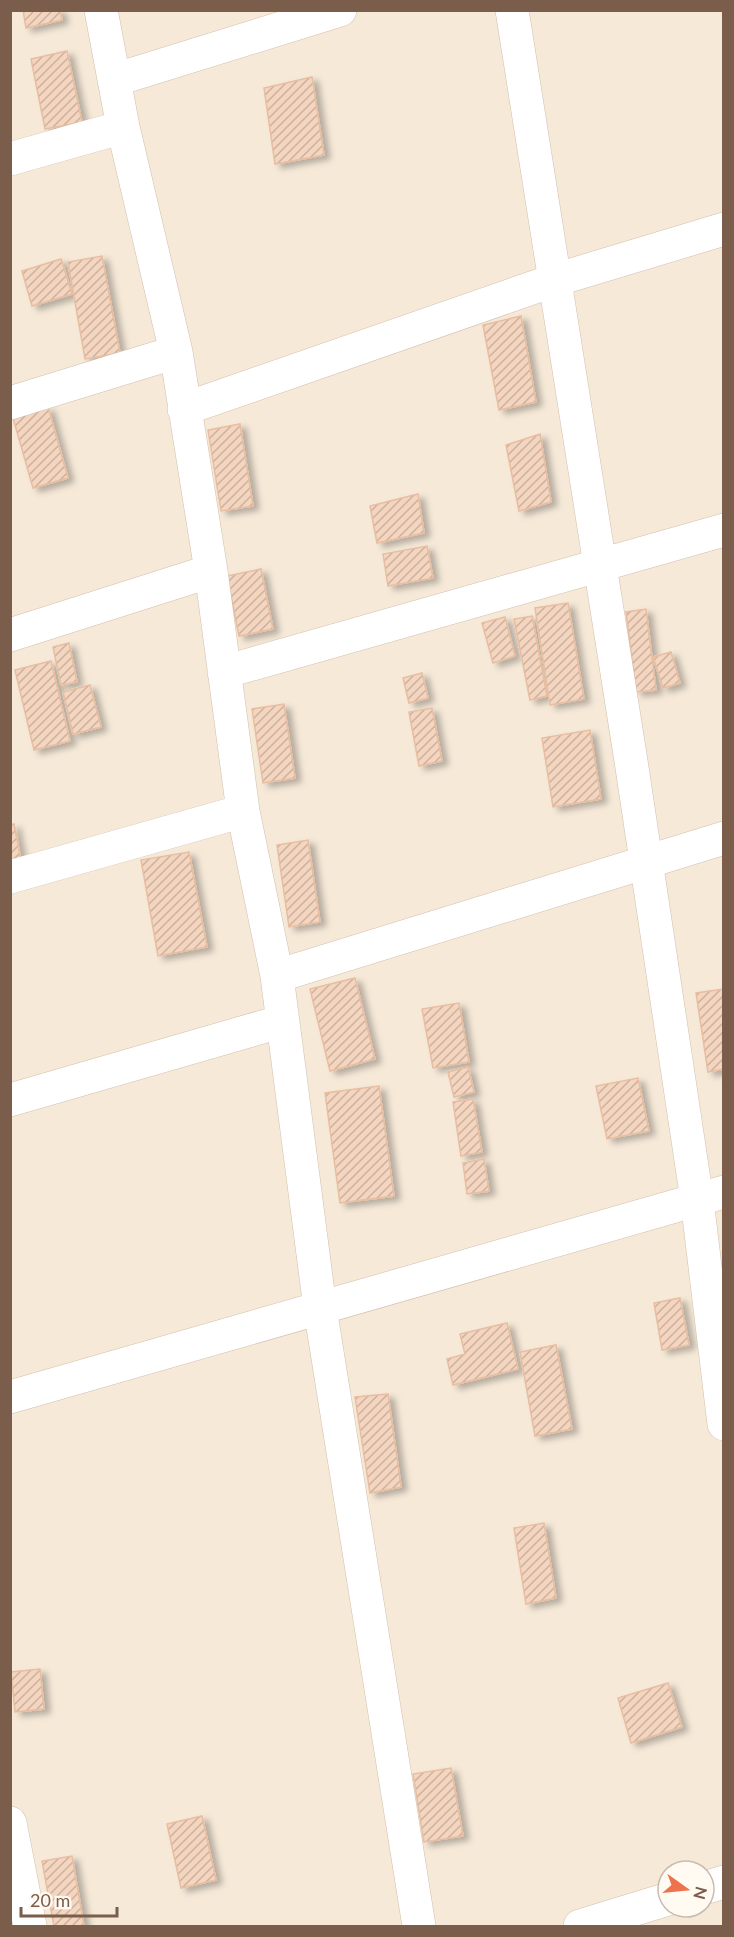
<svg xmlns="http://www.w3.org/2000/svg" width="734" height="1937" viewBox="0 0 734 1937" font-family="Lato,sans-serif">
	<style>
		.residential { fill: #f6e9d8; fill-rule: evenodd }
		.building { fill: url(#building-hatch); stroke: #e8bda0; stroke-width: 1.5; filter: url(#shadow) }
		.lines { fill: none; stroke-linecap: round; stroke-linejoin: round }
		.minor-casing { stroke: #d2bfae; stroke-width: 34 }
		.minor { stroke: #fff; stroke-width: 33 }
	</style>
	<defs>
		<pattern id="building-hatch" width="6" height="6" patternUnits="userSpaceOnUse" patternTransform="scale(1.5)"><rect width="6" height="6" fill="#f4d6c0"/><path d="M-1 1l2-2M0 6l6-6M5 7l2-2" fill="none" stroke="#cbb19e"/></pattern>
		<filter id="shadow"><feDropShadow dx="6" dy="4" stdDeviation="3" flood-color="#0004"/></filter>
	</defs>
	<rect width="100%" height="100%" fill="#fdf6ea"/>
	<path class="residential" d="M11 11H723V1926H11ZM668 1871H704V1907H668Z"/>
	<path class="building" d="M23 10H60L62 20 26 28Z
		M67 51 82 122 45 129 31 59Z
		M312 77 324 155 275 164 264 88Z
		M102 256 120 353 85 359 68 262Z
		M61 259 72 294 32 306 22 271Z
		M521 316 536 402 499 410 483 325Z
		M48 407 68 478 33 488 13 418Z
		M240 424 253 506 221 511 208 430Z
		M540 434 551 502 519 511 506 445Z
		M418 494 424 533 377 543 370 506Z
		M427 546 433 578 388 586 383 554Z
		M261 569 273 629 239 636 227 576Z
		M568 603 584 699 550 705 535 608Z
		M646 609 656 690 636 692 626 612Z
		M532 616 547 696 530 700 514 619Z
		M505 617 515 656 493 663 482 623Z
		M69 643 77 682 61 685 53 647Z
		M671 652 680 683 663 688 653 657Z
		M51 661 70 741 34 750 15 670Z
		M422 673 428 698 409 703 403 678Z
		M90 685 101 727 73 734 63 692Z
		M284 704 295 778 263 783 252 709Z
		M432 708 442 761 419 766 409 712Z
		M590 730 601 799 553 807 542 738Z
		M14 824 21 860 10 862V825Z
		M308 840 320 922 289 927 277 845Z
		M189 852 207 947 158 956 141 860Z
		M355 978 375 1059 330 1071 310 989Z
		M724 989V1069L708 1072 696 993Z
		M459 1003 469 1062 433 1068 422 1009Z
		M468 1067 474 1092 454 1097 448 1072Z
		M638 1078 649 1131 607 1139 596 1086Z
		M379 1086 394 1196 340 1203 325 1093Z
		M473 1099 482 1152 461 1156 453 1102Z
		M484 1159 489 1191 467 1194 463 1163Z
		M680 1298 689 1345 662 1350 654 1303Z
		M507 1323 518 1369 453 1385 447 1359 465 1354 460 1334Z
		M556 1345 572 1429 535 1436 520 1352Z
		M388 1394 401 1487 370 1493 355 1397Z
		M544 1523 556 1598 526 1604 514 1528Z
		M40 1669 44 1709 15 1712 11 1672Z
		M668 1683 682 1727 631 1743 618 1698Z
		M451 1768 463 1836 424 1842 413 1774Z
		M202 1816 216 1880 181 1888 167 1824Z
		M72 1856 84 1926H54L42 1861Z"/>
	<g class="lines">
		<defs>
			<path id="minor" d="M101 10 123 127 176 352 211 571 243 811 277 976 320 1308 419 1926
				M512 10 631 761 697 1200 724 1424
				M114 80 340 10
				M10 159 123 127
				M10 403 176 352
				M184 409 555 280 724 229
				M10 635 211 571
				M224 672 724 530
				M10 877 243 811
				M277 976 724 838
				M10 1100 283 1021
				M10 1397 724 1192
				M10 1823 30 1926
				M704 1888 724 1882
				M580 1926 668 1899"/>
		</defs>
		<use href="#minor" class="minor-casing"/>
		<use href="#minor" class="minor"/>
	</g>
	<rect width="734" height="1937" fill="none" stroke="#7b5d4b" stroke-width="24"/>
	<g transform="translate(686 1889) rotate(105)"><circle r="28" fill="#fffaf2" stroke="#cabbaf" stroke-width="1.5"/>
	<path d="M0-4.5L10 22L0 15L-10 22Z" fill="#ec734b"/>
	<text y="-9" font-size="16" font-weight="bold" text-anchor="middle" fill="#7b5d4b">N</text>
	</g>
	<path d="M21 1907v9h96v-9" fill="none" stroke="#7b5d4b" stroke-width="3"/>
	<text x="30" y="1907" font-size="18" fill="#7b5d4b" stroke="#fffaf2" stroke-width="4.5" paint-order="stroke">20 m</text>
</svg>
